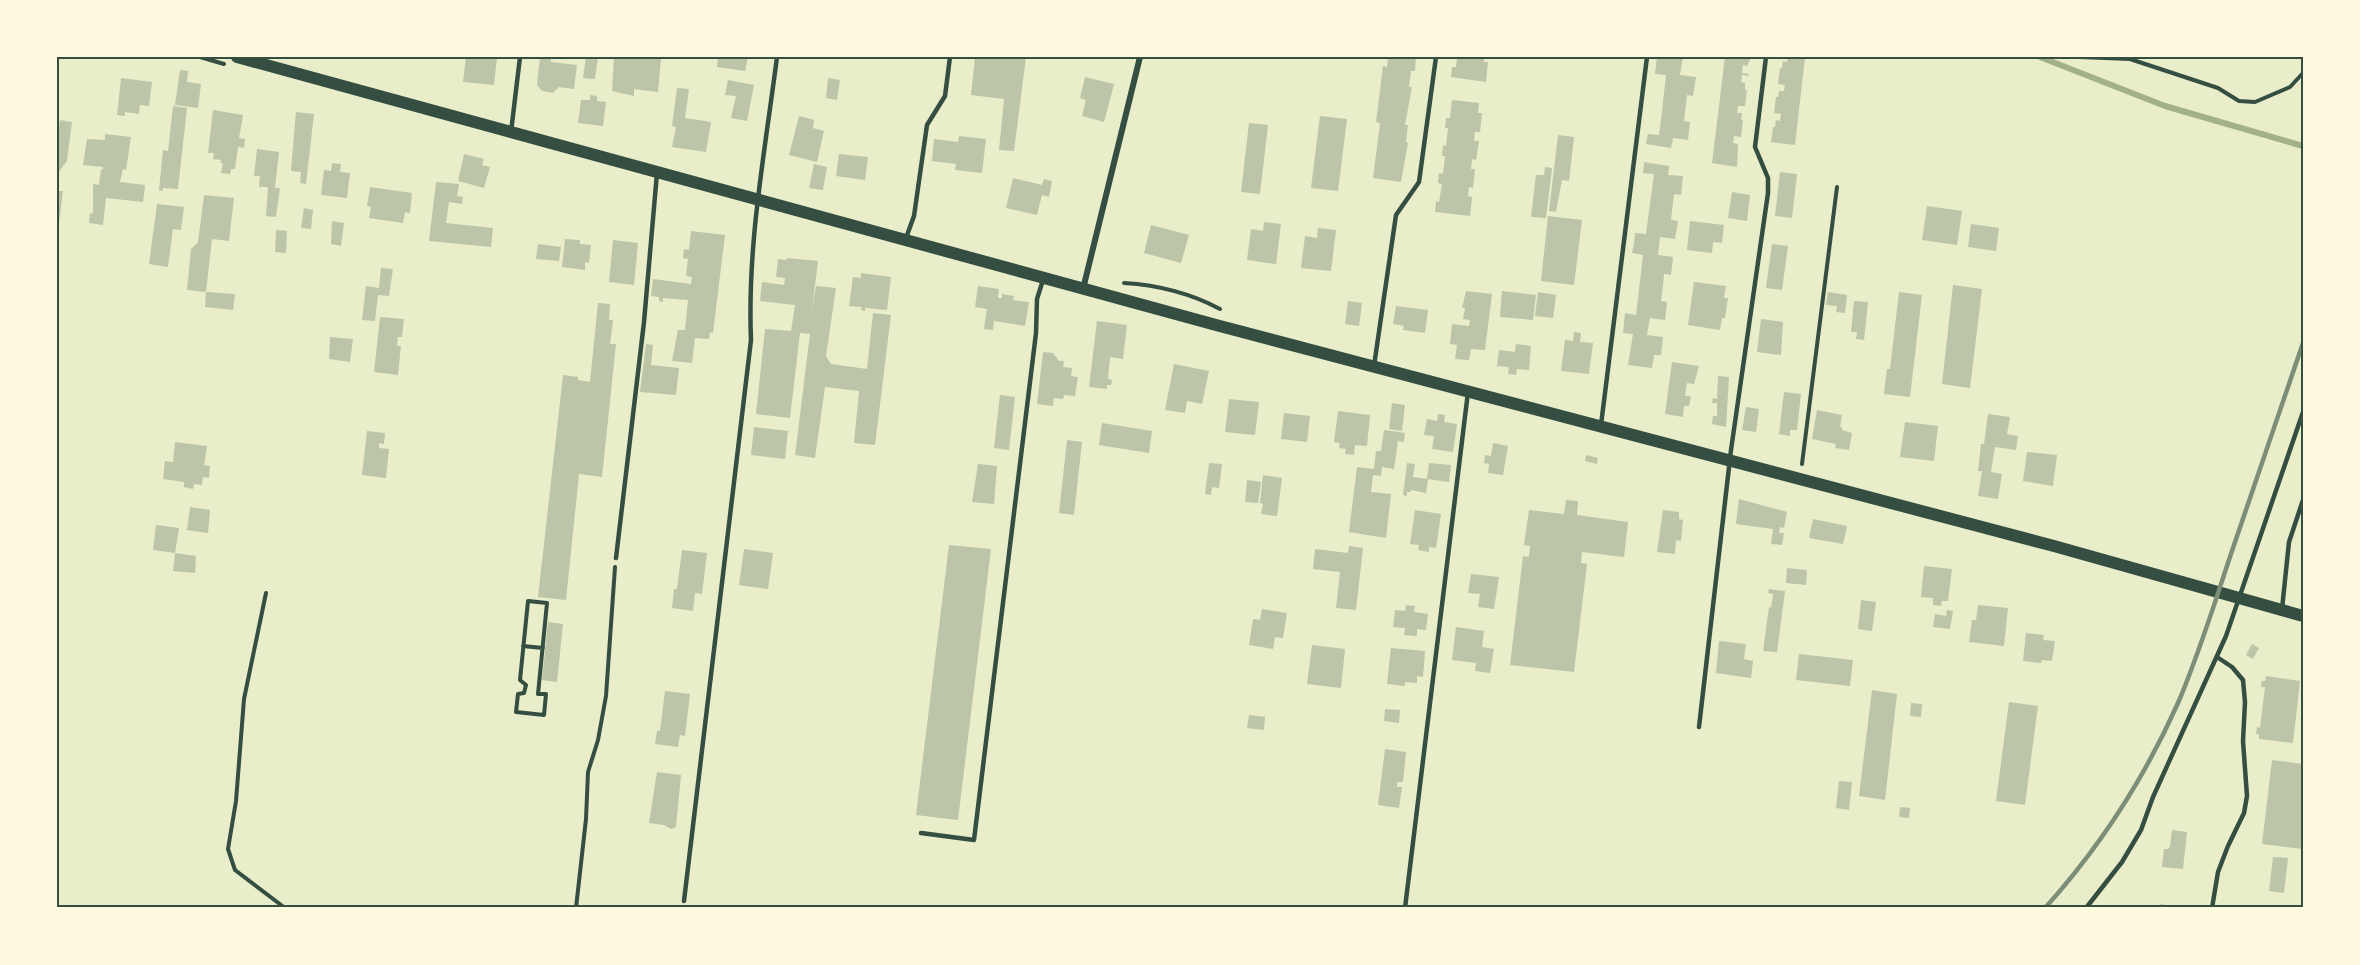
<svg xmlns="http://www.w3.org/2000/svg" width="2360" height="965" viewBox="0 0 2360 965" font-family="'Source Sans 3',sans-serif">
	<style>
		.lines { fill: none; stroke-linecap: round; stroke-linejoin: round }
		.stream { stroke: #a3b18a; stroke-width: 6 }
		.building { fill: #bcc5a7 }
		.path { stroke: #344e41; stroke-width: 4 }
		.service { stroke: #344e41; stroke-width: 4.5 }
		.minor { stroke: #344e41; stroke-width: 6 }
		.secondary { stroke: #344e41; stroke-width: 12 }
		.rail { stroke: #7c8e77; stroke-width: 4.5 }
		.neatline { fill: none; stroke: #344e41; stroke-width: 2 }
	</style>
	<rect width="100%" height="100%" fill="#e9edc9"/>
	<g class="lines">
		<path class="stream" d="M2040 57 2165 106 2303 146"/>
	</g>
	<path class="building" d="M466 57H497L494 85 463 82Z
		M540 57H551V62L577 65 574 89 559 87 553 93 542 91 537 85Z
		M586 57H598L595 79 583 78Z
		M614 57 661 59 658 92 634 89V96L612 91Z
		M718 57H748L745 71 717 67Z
		M975 57H1026L1014 151 999 150 1004 99 971 95Z
		M1388 57H1416L1415 71H1411L1409 87H1412L1405 125H1408L1406 142 1408 143 1401 182 1373 178 1380 123 1376 122 1383 66 1387 67Z
		M1457 57H1484V62H1488L1486 82 1451 77 1452 67H1456Z
		M1657 57H1683L1680 75 1696 77 1693 96 1687 95 1684 121 1690 122 1688 140 1673 138 1671 148 1646 144 1648 134 1659 135 1661 120 1666 75 1655 74Z
		M1725 57H1751L1747 66 1743 65 1742 73 1749 74 1748 76 1742 75 1741 82 1745 83V90H1747L1745 106H1738L1737 113H1742L1741 120H1743L1741 137 1734 136 1733 143 1738 144 1737 167 1712 163Z
		M1788 57H1805L1795 145 1771 142 1773 127H1775L1776 120 1780 121 1781 114 1774 113 1776 97H1778L1779 91H1784L1785 85 1778 84 1780 68H1782L1783 61 1787 62Z
		M180 70 188 71 187 82 201 84 198 108 175 105Z
		M1085 77 1114 84 1104 122 1082 116 1086 100 1080 98Z
		M121 78 152 82 149 106 140 105 139 114 125 112V116L117 115Z
		M828 78 840 80 837 100 826 98Z
		M728 80 754 85 747 121 731 118 736 96 725 95Z
		M677 88 689 89 685 118 711 122 706 152 672 147 676 127 672 126Z
		M590 95 597 96V101L606 102 603 126 578 123 581 100H590Z
		M1452 100 1479 103 1478 113H1482L1480 132H1475L1474 141H1479L1476 160 1472 159 1471 169H1475L1473 188 1469 187 1468 196 1472 197 1470 216 1435 212 1436 201 1439 202 1442 184 1438 183 1439 173 1443 174 1445 156H1442L1443 145 1446 146 1448 128H1445L1446 118H1450Z
		M173 106 187 108 178 189 163 188V191L159 190 163 150 168 151Z
		M213 110 243 115 239 138 245 139 244 148 238 147 235 169H231L230 174 221 173 223 163H220L221 160 213 159 214 153H208Z
		M296 112 314 114 306 184 300 183 301 172 291 171Z
		M799 116 814 120 813 128 824 131 817 162 789 155Z
		M1320 116 1347 119 1338 191 1311 188Z
		M60 120 72 122 67 161 57 174V146Z
		M1249 123 1268 125 1260 194 1241 192Z
		M105 134 131 137 126 170 123 169 120 182 145 185 143 202 106 198 103 225 89 223 90 213 93 214V184L99 185 101 169 103 170V167L83 165 87 139 105 140Z
		M1558 135 1574 137 1569 181 1562 180 1556 212 1549 211Z
		M959 136 986 139 982 173 955 170 956 164 932 161 934 139 958 142Z
		M257 149 279 152 275 188H280L276 217 266 216 268 187H259L260 176H254Z
		M464 154 484 159 482 165 490 167 484 188 458 181Z
		M839 154 868 157 865 180 836 176Z
		M1644 162 1669 166 1668 175 1683 176 1681 195 1674 194 1671 220 1678 221 1675 239 1660 237 1658 255 1673 257 1671 275 1664 274 1663 287 1661 301 1667 302 1665 320 1650 318 1647 335 1663 337 1661 355H1654L1652 368 1628 365 1633 334 1623 333 1625 313 1636 315 1643 255 1632 253 1634 243 1635 233 1646 234 1654 174 1643 173Z
		M332 163 341 164 340 172 350 173 347 198 321 195 324 170 331 171Z
		M814 164 827 167 823 190 809 188Z
		M1545 167 1552 168 1546 218 1531 217 1536 175H1544Z
		M1780 172 1797 174 1792 218 1775 216Z
		M1013 178 1042 185 1044 179 1052 181 1049 197 1042 195 1037 215 1006 208Z
		M436 182 459 184 457 196 463 197 462 204 449 202 446 223 493 228 491 247 429 241Z
		M370 187 412 193 410 213 405 212 403 223 369 218 371 207 367 206Z
		M57 191H63L59 223H57Z
		M1732 192 1750 195 1747 221 1728 218Z
		M204 195 234 198 229 241 212 239 206 292 235 294 233 310 205 307 206 292 187 290 191 249 198 242Z
		M157 204 184 207 181 230 173 229 168 267 149 264Z
		M1927 206 1962 211 1957 245 1922 240Z
		M304 208 313 210 311 229 301 228Z
		M1548 216 1582 220 1574 285 1541 281Z
		M332 221 344 223 341 246 331 244Z
		M1690 221 1724 225 1722 243 1713 242 1712 253 1687 250Z
		M1264 222 1281 224 1276 264 1247 260 1251 229 1263 231Z
		M1971 224 1999 228 1996 251 1968 247Z
		M1151 225 1189 235 1181 263 1144 253Z
		M1318 228 1336 230 1331 271 1301 268 1305 236 1317 238Z
		M276 230 287 231 286 253 275 252Z
		M691 231 725 235 713 333 710 332 709 339 695 338 692 363 672 361 678 330H685L688 300 663 298V302L659 301V297L651 296 653 279 691 284 692 277 686 276 688 259 683 258 684 249 689 250Z
		M565 239 580 240V244L591 245 589 263 585 262V270L562 267Z
		M613 240 638 243 634 285 609 282Z
		M538 244 561 247 559 261 536 259Z
		M1772 244 1788 246 1782 290 1766 288Z
		M787 258 818 261 812 310 816 286 836 288 826 356 831 364 867 369 873 313 891 315 875 445 854 443 859 391 825 387 815 458 795 455 810 334 800 333 790 418 756 414 765 329 791 331 795 305 760 301 762 282 784 285 785 278 776 277 778 259 786 260Z
		M381 268 393 269 389 296 378 295 375 321 362 320 366 286 379 288Z
		M861 273 891 277 887 310 865 308V311L861 310 862 307 849 306 853 277 861 278Z
		M1694 282 1726 286 1724 298H1728L1725 318H1722L1720 330 1688 325Z
		M1953 285 1982 289 1970 388 1942 384Z
		M978 286 999 289 998 298H1002V294L1014 296 1013 300 1029 302 1025 326 994 321 993 330 984 329 987 309 975 307Z
		M1466 291 1492 294 1485 350 1471 349 1469 360 1455 359 1457 345 1450 344 1452 324 1469 326 1470 320 1463 319 1465 308H1462Z
		M1502 291 1536 295 1533 320 1500 317Z
		M1538 292 1556 295 1553 318 1535 316Z
		M1828 292 1847 295 1845 313 1836 312 1837 306 1826 305Z
		M1899 292 1922 295 1910 397 1884 394 1887 369H1890Z
		M1348 301 1362 303 1359 326 1345 324Z
		M1854 301 1868 302 1864 340 1856 339 1857 332H1851Z
		M598 303 610 304 609 320H613L610 344H616L602 477 579 474 566 600 538 597 563 375 578 377V380L590 382Z
		M1396 306 1428 310 1425 333 1403 330 1404 326 1393 324Z
		M380 317 404 319 402 337H398L397 346H401L398 375 374 372Z
		M1761 319 1783 322 1781 355 1757 352Z
		M1097 321 1127 325 1123 359 1110 357 1108 379 1112 380 1111 385H1107V389L1089 387Z
		M1574 332 1581 333 1580 342 1593 343 1589 374 1561 371 1565 340 1573 341Z
		M330 337 353 339 350 362 329 359Z
		M646 344 653 345 651 365 679 368 676 395 640 392Z
		M1516 344 1531 346 1529 370 1517 369 1516 375 1508 374 1509 367 1497 366 1499 350 1515 352Z
		M1043 352 1053 353 1059 361H1064L1063 367 1072 368 1071 376 1078 377 1075 396 1064 395 1063 399 1054 398 1053 406 1037 404Z
		M1672 362 1699 366 1694 384 1687 383 1685 396H1691L1689 406H1684L1683 417 1665 414Z
		M1174 364 1209 371 1202 404 1187 401 1185 413 1165 410Z
		M1718 376 1729 377 1726 427 1712 424 1713 416H1717V403H1712L1713 398 1717 399Z
		M1784 392 1801 394 1797 430H1790V436L1779 434Z
		M1000 395 1015 397 1009 450 994 448Z
		M1229 399 1259 402 1255 435 1225 432Z
		M1392 403 1405 405 1402 431 1389 429Z
		M1746 407 1759 409 1756 432 1742 430Z
		M1817 410 1842 415 1840 427H1842V430L1852 433 1849 450 1835 448 1836 444 1812 439Z
		M1338 411 1370 415 1367 446 1355 445 1354 455 1345 454 1346 449 1339 448 1340 443 1334 442Z
		M1284 413 1310 416 1307 442 1281 439Z
		M1438 414 1445 415 1444 422 1457 424 1453 452 1432 449 1434 436 1424 435 1427 419 1437 421Z
		M1988 414 2010 417 2007 434 2018 436 2016 450 1995 447 1991 472 2002 474 1998 499 1978 496 1982 471H1978L1981 444H1984Z
		M1905 422 1938 426 1934 461 1900 457Z
		M1102 423 1152 431 1149 453 1099 445Z
		M754 427 788 431 785 459 751 455Z
		M1384 430 1405 433 1404 442 1398 441 1394 469 1382 467 1381 476 1373 475 1371 492 1391 494 1386 538 1349 532 1357 467 1374 469 1376 451H1381Z
		M367 431 385 433 384 444 379 443V448L389 449 386 478 362 475Z
		M1067 440 1082 442 1074 515 1059 513Z
		M175 442 207 446 204 465 210 466 209 478 203 477 202 485 194 484 193 489 184 487V482L163 479 165 461 173 462Z
		M1493 443 1508 446 1503 475 1488 473 1489 464 1484 463 1485 455 1491 456Z
		M2027 452 2057 455 2053 486 2023 481Z
		M1586 455 1598 458 1597 464 1585 461Z
		M1209 463 1222 464 1219 488 1212 487 1211 495 1205 494Z
		M1407 463 1415 464 1413 477 1428 479 1426 493 1411 490V492H1407V496L1403 495Z
		M1429 463 1451 465 1449 482 1427 479Z
		M978 464 997 466 994 504 972 502Z
		M1263 475 1282 478 1277 516 1261 514 1263 504 1260 503Z
		M1247 480 1261 482 1258 503 1245 502Z
		M1739 499 1787 512 1784 528 1780 527 1779 533H1784L1782 545 1771 544 1773 529 1736 524Z
		M1566 500 1578 501 1577 515 1628 522 1624 557 1582 552 1581 563 1587 564 1574 672 1510 665 1523 556 1529 557 1530 546 1524 545 1529 510 1564 514Z
		M190 507 210 510 208 533 187 530Z
		M1415 510 1441 514 1436 548 1429 547V552L1418 550 1419 545 1410 544Z
		M1663 510 1679 512V519L1683 520 1681 541 1676 540 1675 554 1657 552Z
		M1813 519 1847 526 1843 544 1809 538Z
		M156 525 179 528 175 553 153 550Z
		M949 545 991 549 958 820 916 815Z
		M1349 546 1363 548 1356 610 1336 608 1340 572 1313 569 1315 549 1348 553Z
		M744 549 773 553 768 589 739 585Z
		M682 550 707 553 702 594 695 593 693 611 672 608 674 589H677Z
		M175 553 196 556 195 573 173 571Z
		M1924 566 1952 569 1948 601H1942L1941 606 1933 605V598L1921 597Z
		M1787 568 1807 570 1806 585 1786 583Z
		M1471 574 1499 577 1494 609 1478 607 1480 594 1468 593Z
		M1769 589 1785 591 1777 652 1763 651 1769 607 1771 608 1773 594 1768 593Z
		M1861 600 1876 602 1872 631 1858 629Z
		M1406 605 1415 606 1414 612 1428 614 1426 630 1417 629V636L1404 635 1405 628 1393 627 1395 610 1405 611Z
		M1978 605 2008 608 2004 646 1969 642 1972 620H1976Z
		M1262 609 1287 613 1283 638 1275 637 1273 649 1249 645 1253 619 1260 620Z
		M1947 610 1953 611 1950 629 1933 627 1935 614 1946 616Z
		M548 622 563 624 557 682 542 680Z
		M1456 627 1484 631 1482 647 1494 649 1490 673 1475 671 1476 663 1452 660Z
		M2026 633 2044 635 2043 640 2055 641 2052 661 2042 660 2041 663 2023 661Z
		M1719 641 1746 644 1744 659 1753 661 1751 678 1716 673Z
		M2252 644 2259 648 2253 659 2246 655Z
		M1312 645 1345 649 1341 688 1307 684Z
		M1391 648 1425 651 1423 677 1417 676V683L1405 682V686L1387 684Z
		M1799 654 1853 660 1850 686 1796 680Z
		M2266 676 2300 681 2293 743 2259 739V734H2256L2257 727 2260 728 2265 687H2261L2262 681H2265Z
		M1872 690 1897 694 1885 800 1859 796Z
		M665 691 690 694 685 736 680 735 678 747 655 744 657 731H660Z
		M2009 702 2038 706 2025 805 1996 801Z
		M1911 703 1922 704 1921 717 1910 716Z
		M1385 709 1400 710 1399 723 1384 721Z
		M1249 715 1265 717 1264 730 1247 728Z
		M1385 749 1406 752 1403 782H1397V787H1402L1399 808 1378 805Z
		M2272 760 2303 764V849L2262 844Z
		M657 772 681 775 676 827 671 829 664 825 649 823Z
		M1839 781 1852 782 1849 810 1836 808Z
		M1900 807 1910 808 1909 818 1899 817Z
		M2172 830 2187 832 2183 869 2162 867 2164 849H2168L2170 846Z
		M2273 857 2288 858 2284 893 2269 891Z
		M2160 904 2178 907V908H2160Z"/>
	<g class="lines">
		<path class="path" d="M200 57 224 64
			M2079 57 2130 59 2218 88 2239 101 2255 102 2290 87 2303 73
			M1124 283C1157 285 1190 293 1220 309
			M1802 464 1837 187
			M266 593 244 699 236 801 228 849 235 870 285 908
			M528 601 547 603 538 694H546L544 715 516 712 518 694 524 693 526 685 520 680Z
			M523 646 543 648
			M576 908 586 819 588 772 598 740 606 696 615 567"/>
		<path class="service" d="M511 132 520 57
			M906 238 914 216 927 125 945 96 950 57
			M1374 366 1396 215 1419 182 1436 57
			M1601 425 1647 57
			M616 558 644 322 657 173
			M2282 609 2289 542 2303 500
			M1699 727 1731 450 1768 193V178L1755 147 1766 57
			M921 833 974 840 1036 333 1037 299 1043 280
			M684 901 751 340C747 245 765 151 777 57
			M1405 908 1468 392
			M2086 908 2122 862 2141 830 2153 797 2226 636 2303 412
			M2212 908 2218 872 2228 846 2244 813 2247 796 2243 741 2245 702 2243 680 2232 667 2217 657"/>
		<path class="minor" d="M1083 289 1140 57"/>
		<path class="secondary" d="M237 57 1216 325 2054 546 2303 616"/>
		<path class="rail" d="M2045 908C2099 848 2145 777 2178 703 2200 652 2216 598 2234 545 2257 478 2280 411 2303 343"/>
	</g>
	<rect width="2360" height="965" fill="none" stroke="#fefae0" stroke-width="117"/>
	<rect x="58" y="58" width="2244" height="848" class="neatline"/>
</svg>
